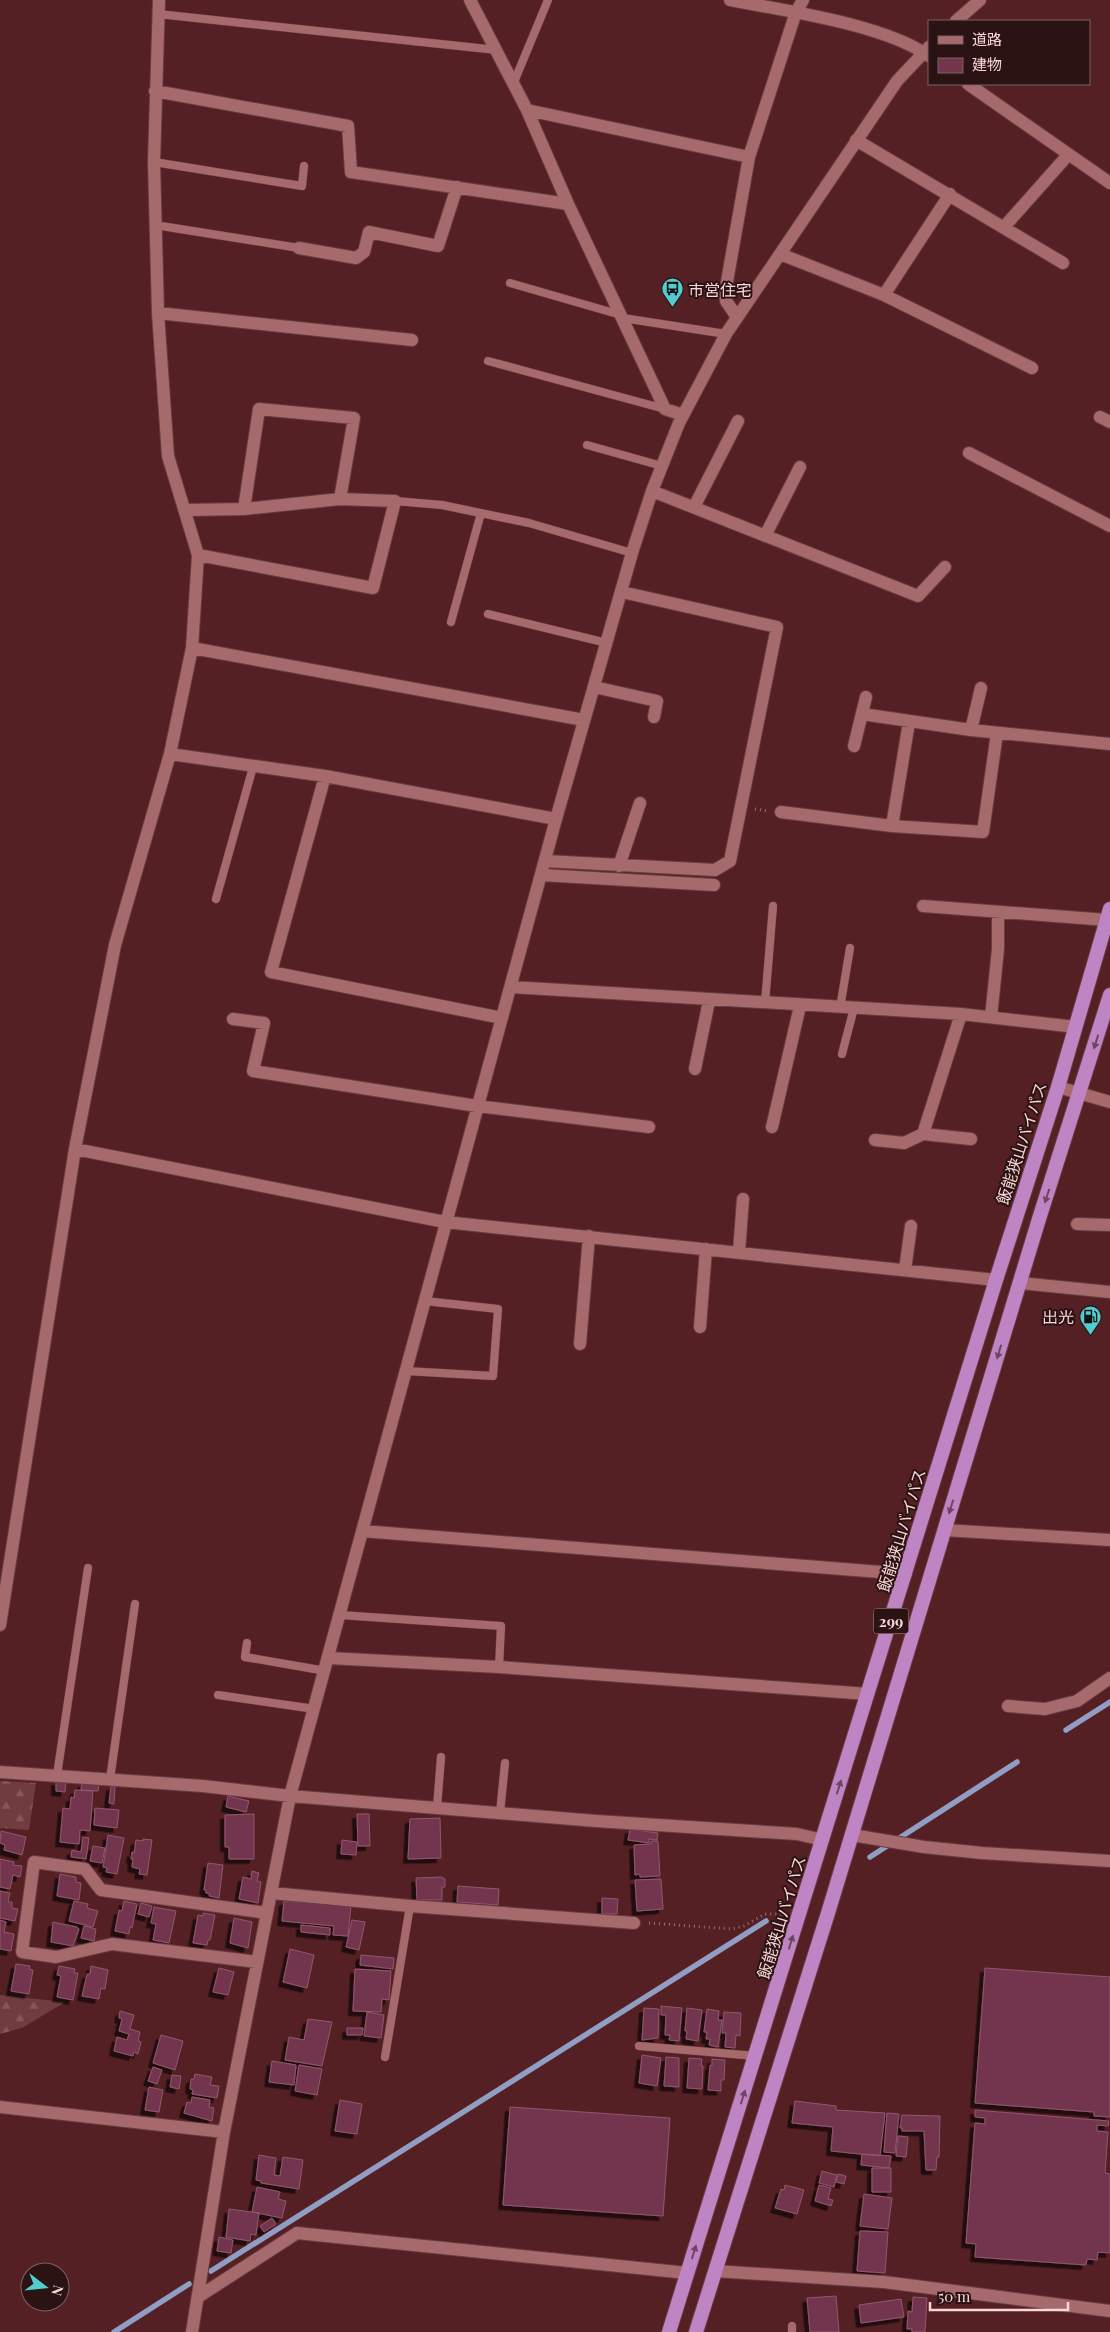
<svg xmlns="http://www.w3.org/2000/svg" width="1110" height="2332" viewBox="0 0 1110 2332" font-family="'Playfair Display','Noto Sans JP',serif">
	<style>
		.forest { fill: url(#forest-firs) }
		.lines { fill: none; stroke-linecap: round; stroke-linejoin: round }
		.stream { stroke: #8f9ec2; stroke-width: 5.5 }
		.building { fill: #72364d; stroke: #90586c; filter: url(#shadow) }
		.service-casing { stroke: #693b42; stroke-width: 9 }
		.minor-casing { stroke: #693b42; stroke-width: 14 }
		.tertiary-casing { stroke: #693b42; stroke-width: 14 }
		.secondary-casing { stroke: #693b42; stroke-width: 14 }
		.trunk-casing { stroke: #693b42; stroke-width: 16 }
		.path { stroke: #996c6f; stroke-width: 3; stroke-dasharray: 1 4; stroke-linecap: butt }
		.service { stroke: #a76a6c; stroke-width: 8 }
		.minor { stroke: #a76a6c; stroke-width: 12 }
		.tertiary { stroke: #a76a6c; stroke-width: 12 }
		.secondary { stroke: #a76a6c; stroke-width: 12 }
		.trunk { stroke: #bf84c3; stroke-width: 14 }
		.oneway { fill: #6e4663 }
		.labels { text-anchor: middle; dominant-baseline: central; stroke-width: 4; stroke-linejoin: round; paint-order: stroke }
		.shield { fill: #2b1314; stroke: #bb9c9c; stroke-width: 1 }
		.shield-label { font-size: 15px; font-weight: bold; fill: #f9d6d7 }
		.poi-label { font-size: 16px; fill: #f9d6d7; stroke: #2b1314; text-anchor: start }
		.street-label { font-size: 16px; fill: #f9d6d7; stroke: #2b1314 }
	</style>
	<defs>
		<pattern id="forest-firs" width="22" height="20" patternUnits="userSpaceOnUse" patternTransform="scale(1.25)"><rect width="22" height="20" fill="#703c3f"/><path d="M5 1l3.5 6h-7zM16 11l3.5 6h-7z" fill="#85575a"/></pattern>
		<filter id="shadow"><feDropShadow dx="-4.5" dy="4.5" stdDeviation="0" flood-color="#0009"/></filter>
	</defs>
	<rect width="100%" height="100%" fill="#542024"/>
	<path class="forest" d="M0 1781 36 1783 29 1830 0 1828Z
		M0 1995 65 2002 22 2028 0 2034Z"/>
	<g class="lines">
		<path class="stream" d="M1066 1730 1110 1702
			M870 1857 1017 1762
			M211 2271 766 1921
			M114 2332 189 2284"/>
	</g>
	<path class="building" d="M56 1781 66 1782 65 1792 56 1791Z
		M82 1783 99 1785 98 1791 81 1790Z
		M111 1786 115 1787 114 1804 109 1803Z
		M75 1790 93 1791 90 1831 80 1830 79 1844 60 1842 63 1808 70 1809 71 1797 74 1798Z
		M228 1796 249 1801 246 1812 226 1807Z
		M95 1808 119 1810 117 1828 94 1825Z
		M254 1814V1859H229V1847H225V1815Z
		M357 1814H369L370 1846H358Z
		M440 1818 441 1858 408 1859 410 1819Z
		M630 1829 658 1833 657 1840 649 1839V1843L628 1840Z
		M1 1831 26 1837 22 1855 4 1850 5 1845 0 1843Z
		M108 1835 124 1838 117 1874 106 1872 107 1868 103 1867Z
		M83 1837 89 1838 86 1859 71 1857 72 1850 81 1852Z
		M143 1839 152 1840 147 1875 139 1874 140 1869 132 1867 133 1859H131L132 1852 134 1853 136 1840 143 1841Z
		M342 1840 357 1842 356 1855 341 1854Z
		M651 1841H658L660 1876 640 1877V1874L635 1875 634 1845 651 1844Z
		M93 1846 105 1848 102 1863 90 1861Z
		M0 1859 14 1862 13 1865 22 1866 20 1877 13 1875 10 1889 0 1887Z
		M208 1863 223 1865 219 1898 209 1896 210 1894 206 1893V1890H204Z
		M252 1871 259 1873 257 1881 261 1882 258 1903 239 1899 243 1877 251 1879Z
		M60 1874 76 1877V1882L81 1883 79 1900 57 1896Z
		M441 1877 445 1879V1887H442V1900H417L416 1878Z
		M661 1879 663 1909 637 1911 635 1880Z
		M458 1886 499 1889 498 1905 457 1902Z
		M0 1891 10 1893 8 1902H12V1908L18 1909 15 1921 0 1918Z
		M602 1898 618 1899 617 1914H602Z
		M74 1901 88 1904 87 1908 98 1911 93 1927 69 1921Z
		M124 1901 137 1904 132 1928 130 1927 129 1934 115 1931 119 1910 122 1911Z
		M284 1901 351 1906 348 1936 333 1935 334 1926 282 1921Z
		M141 1903 152 1906 149 1917 138 1914Z
		M154 1907 176 1911 169 1943 153 1940 156 1924 151 1923Z
		M203 1913 215 1915 210 1940H208L207 1945 193 1943 198 1915 203 1916Z
		M234 1918 252 1922 248 1948 230 1943Z
		M0 1920 6 1922 4 1932 14 1934 11 1951 0 1949Z
		M352 1920 365 1922 359 1950 346 1947Z
		M53 1922 77 1927 79 1929 73 1946 51 1942Z
		M301 1925 330 1928V1935L301 1932Z
		M84 1926 96 1929 94 1941 81 1938Z
		M290 1949 314 1955 307 1988 283 1982Z
		M361 1955 394 1958 393 1969 360 1965Z
		M16 1964 30 1966 29 1969 33 1970 29 1994 11 1991Z
		M59 1966 75 1969 74 1973H78L73 2000 57 1997 61 1976 57 1975Z
		M91 1966 108 1970 105 1989 101 1988 99 1999 82 1996 87 1974H90Z
		M219 1968 234 1972 228 1995 213 1992Z
		M985 1968 1110 1977V2117L1094 2116V2112L975 2103Z
		M355 1969 391 1971 389 2000 382 1999 381 2012 353 2011Z
		M661 2006 682 2008 679 2041 669 2040 670 2035H665L666 2015H661Z
		M644 2008 659 2009 658 2038 642 2040Z
		M687 2008 702 2010 698 2041 686 2039 687 2031H685Z
		M707 2009 719 2011 718 2020H722L718 2047 709 2045 710 2039H706L707 2032H704Z
		M120 2011 134 2015 130 2029 140 2032 138 2041 141 2042 138 2054 134 2052 133 2056 114 2051 117 2037 127 2040 129 2034 119 2031 122 2019 119 2018Z
		M367 2012 384 2015 381 2038 364 2036Z
		M724 2012 741 2013 740 2036 736 2035 735 2048 725 2047 726 2033H722Z
		M308 2019 332 2022 322 2066 285 2060 289 2037 304 2040Z
		M347 2028H363L362 2035H347Z
		M161 2035 183 2041 175 2070 153 2063Z
		M642 2055 661 2058 657 2086 639 2083Z
		M666 2057 679 2058V2087L664 2086Z
		M689 2058 702 2059 701 2066H703L702 2089 687 2088Z
		M712 2059 725 2060 724 2080H721V2091L708 2090 710 2065 712 2066Z
		M272 2061 296 2065 294 2085 269 2082Z
		M299 2065 322 2069 317 2095 295 2091Z
		M153 2067 162 2070 157 2084 148 2081Z
		M195 2074 212 2077 210 2085 219 2086 217 2098 192 2094 193 2090 190 2089 191 2079H194Z
		M172 2075 181 2076 179 2089 170 2087Z
		M149 2087 163 2090 159 2112 145 2110Z
		M192 2097 210 2100 209 2107 214 2108 212 2121 184 2113 187 2102 191 2103Z
		M340 2100 362 2104 357 2134 335 2131Z
		M795 2101 836 2106V2110L885 2113 880 2156 831 2151 833 2127 792 2123Z
		M510 2107 670 2118 663 2216 503 2205Z
		M975 2110 1109 2121 1108 2126 1097 2125V2131L1108 2132 1105 2173 1110 2174V2253L1098 2252 1097 2260 1087 2259 1086 2265 975 2257 976 2244 966 2243 975 2123 985 2124V2118L975 2117Z
		M887 2113 899 2114 895 2153 884 2152Z
		M902 2115 940 2116 939 2157H937L936 2170H926L924 2131H902V2128H900Z
		M898 2136 908 2137 906 2157 896 2156Z
		M862 2154 891 2156 889 2168 861 2165Z
		M259 2155 276 2158 274 2175 280 2176 283 2157 303 2160 299 2189 261 2183V2181L256 2180Z
		M872 2168H891V2192H872Z
		M822 2171 837 2175 834 2187 819 2183Z
		M838 2174 846 2176 844 2184 836 2182Z
		M785 2185 804 2190 797 2214 775 2208 781 2189 784 2190Z
		M819 2185 831 2188 828 2199 833 2200 831 2206 815 2201Z
		M257 2187 280 2192 278 2199 286 2201 282 2218 252 2212Z
		M864 2194 892 2198 888 2229 860 2226Z
		M229 2209 259 2213 256 2235 251 2234 250 2241 226 2237Z
		M272 2218 276 2224 264 2232 260 2226Z
		M860 2231 888 2232 885 2273 857 2271Z
		M219 2237 233 2240 231 2253 217 2251Z
		M836 2296 839 2332H810L807 2298Z
		M913 2297 927 2298 925 2332H912V2329H907L908 2311 912 2312Z
		M901 2299 904 2317 861 2323 859 2305Z"/>
	<g class="lines">
		<defs>
			<path id="service" d="M158 14 497 50
				M514 82 548 0
				M154 162 302 186 304 166
				M155 225 299 248
				M510 283 621 315
				M623 318 726 334
				M488 361 665 409
				M587 445 662 466
				M395 501 442 505 529 523 632 553
				M488 614 607 643
				M451 622 481 513
				M216 899 253 767
				M765 1003 773 906
				M840 1008 850 948
				M842 1054 854 1008
				M406 1371 493 1376 498 1309 425 1301
				M340 1615 501 1626 499 1667
				M247 1643 245 1657 326 1671
				M218 1695 315 1709
				M57 1775 88 1568
				M110 1779 135 1604
				M437 1807 441 1757
				M500 1813 505 1763
				M639 2046 756 2056
				M385 2057 410 1906
				M792 2332V2326"/>
			<path id="minor" d="M470 0 527 110 568 204 665 409 683 415
				M956 21 980 0
				M155 91 348 126 351 172 568 204
				M527 110 749 157
				M856 140 1063 263
				M1004 227 1068 155
				M299 248 356 258 364 252 369 232 438 246 457 187
				M780 254 884 295 1032 368
				M884 295 950 194
				M158 313 412 340
				M737 317 726 301 725 293 749 157 796 12 803 0
				M1100 417 1110 422
				M969 453 1110 526
				M652 491 918 596 945 567
				M694 507 738 421
				M244 509 259 409 354 418 340 499
				M186 510 244 509 340 499 395 501 373 588 198 555
				M765 536 800 467
				M192 648 584 720
				M594 687 657 701 654 717
				M862 714 971 730 1110 744
				M971 730 981 688
				M854 746 866 697
				M170 754 325 776 556 819
				M325 776 271 972 502 1018
				M781 812 892 826 983 832 997 733
				M892 826 909 722
				M545 861 715 870 730 861 777 627 622 592
				M619 866 640 803
				M541 875 714 885
				M923 906 1107 920
				M511 987 961 1014 1076 1027
				M991 1017 998 949V912
				M233 1019 264 1023 253 1071 477 1106 649 1127
				M695 1069 709 1001
				M772 1127 800 1006
				M923 1134 961 1014
				M875 1140 904 1143 923 1134 971 1139
				M75 1149 445 1222 996 1280
				M1077 1224 1110 1225
				M739 1252 743 1199
				M905 1270 911 1226
				M1020 1283 1110 1292
				M700 1327 706 1249
				M580 1344 589 1236
				M944 1530 1110 1540
				M362 1531 906 1574
				M0 1625 75 1149 115 945 170 754 192 648 198 555 168 456 158 313 154 162 159 0
				M329 1658 499 1667 868 1694
				M1008 1706 1045 1709 1077 1701 1110 1678
				M0 1772 203 1786 290 1796 596 1821 797 1834 823 1840
				M852 1835 924 1847 982 1853 1110 1861
				M272 1893 410 1906 634 1923
				M257 1962 112 1944 56 1957 22 1952 34 1862 85 1869 101 1890 267 1913
				M0 2107 224 2132
				M715 2271 884 2282 1110 2311
				M198 2297 297 2233 687 2273
				M192 2332 224 2132 290 1796 556 819 632 553 652 491 679 423 726 334 897 81 929 47"/>
			<path id="tertiary" d="M730 0C786 11 883 24 929 56
				M968 84 1110 183"/>
			<path id="secondary" d="M1058 1087 1110 1102"/>
			<path id="trunk" d="M669 2332 996 1280 1058 1087 1110 909
				M696 2332 828 1913 1039 1219 1110 995"/>
		</defs>
		<use href="#service" class="service-casing"/>
		<use href="#minor" class="minor-casing"/>
		<use href="#tertiary" class="tertiary-casing"/>
		<use href="#secondary" class="secondary-casing"/>
		<use href="#trunk" class="trunk-casing"/>
		<path class="path" d="M755 809 768 811
			M649 1923 732 1929 744 1926 765 1914H784"/>
		<use href="#service" class="service"/>
		<use href="#minor" class="minor"/>
		<use href="#tertiary" class="tertiary"/>
		<use href="#secondary" class="secondary"/>
		<use href="#trunk" class="trunk"/>
	</g>
	<defs><path id="oneway-solid" d="M-6-.8H1V-3.2L6.5 0L1 3.2V.8H-6Z" transform="scale(1.25)"/></defs>
	<g class="oneway">
		<use href="#oneway-solid" transform="translate(1096 1042) rotate(107)"/>
		<use href="#oneway-solid" transform="translate(1047 1196) rotate(108)"/>
		<use href="#oneway-solid" transform="translate(999 1352) rotate(107)"/>
		<use href="#oneway-solid" transform="translate(951 1507) rotate(107)"/>
		<use href="#oneway-solid" transform="translate(839 1787) rotate(-73)"/>
		<use href="#oneway-solid" transform="translate(791 1942) rotate(-73)"/>
		<use href="#oneway-solid" transform="translate(743 2097) rotate(-73)"/>
		<use href="#oneway-solid" transform="translate(694 2252) rotate(-73)"/>
	</g>
	<defs>
		<symbol id="bus-pin" viewBox="-11 -11 22 30"><path d="M0 17L-7.5 6A9.5 9.5 0 1 1 7.5 6Z" fill="#52cdcf" stroke="#2b1314"/><path d="M-5-6H5V4H4V6H2V4H-2V6H-4V4H-5ZM-3.5-4V0h7V-4ZM-3.5 1.2v1.5H-2V1.2ZM2 1.2v1.5H3.5V1.2Z" fill="#111"/></symbol>
		<symbol id="fuel-pin" viewBox="-11 -11 22 30"><path d="M0 17L-7.5 6A9.5 9.5 0 1 1 7.5 6Z" fill="#52cdcf" stroke="#2b1314"/><path d="M-5.5-6h7V0h2V4h1.3V-2.5L3-4.5l.8-.8L6-3V5H2.5V1h-1V6h-7ZM-4.2-4.7v3.2H.2V-4.7Z" fill="#111"/></symbol>
	</defs>
	<g fill-rule="evenodd">
		<use href="#bus-pin" x="660" y="276" width="25" height="34"/>
		<use href="#fuel-pin" x="1078" y="1304" width="25" height="34"/>
	</g>
	<g class="labels">
		<rect class="shield" x="873.5" y="1608.5" width="35" height="25" rx="4"/>
		<g class="shield-label">
			<text x="891" y="1621">299</text>
		</g>
		<g class="poi-label">
			<text x="688" y="289">市営住宅</text>
			<text x="1074" y="1316" text-anchor="end">出光</text>
		</g>
		<g class="street-label">
			<text transform="translate(1021 1143) rotate(-72)">飯能狭山バイパス</text>
			<text transform="translate(901 1530) rotate(-73)">飯能狭山バイパス</text>
			<text transform="translate(781 1917) rotate(-73)">飯能狭山バイパス</text>
		</g>
	</g>
	<rect x="928" y="20" width="162" height="65" fill="#2b1314" stroke="#7d6162"/>
	<rect x="938" y="36" width="25" height="8" fill="#a76a6c" stroke="#7d6162"/>
	<text x="972" y="45" font-size="15" fill="#f9d6d7">道路</text>
	<rect x="938" y="58" width="25" height="15" fill="#72364d" stroke="#7d6162"/>
	<text x="972" y="70" font-size="15" fill="#f9d6d7">建物</text>
	<g transform="translate(45 2287) rotate(106)"><circle r="24" fill="#2b1314" stroke="#7d6162"/>
	<path d="M0-4L9 19L0 12L-9 19Z" fill="#52cdcf"/>
	<text y="-8" font-size="14" font-weight="bold" text-anchor="middle" fill="#f9d6d7">N</text>
	</g>
	<path d="M930 2302v8h138v-8" fill="none" stroke="#f9d6d7" stroke-width="2.5"/>
	<text x="938" y="2302" font-size="15" fill="#f9d6d7" stroke="#2b1314" stroke-width="4" paint-order="stroke">50 m</text>
</svg>
